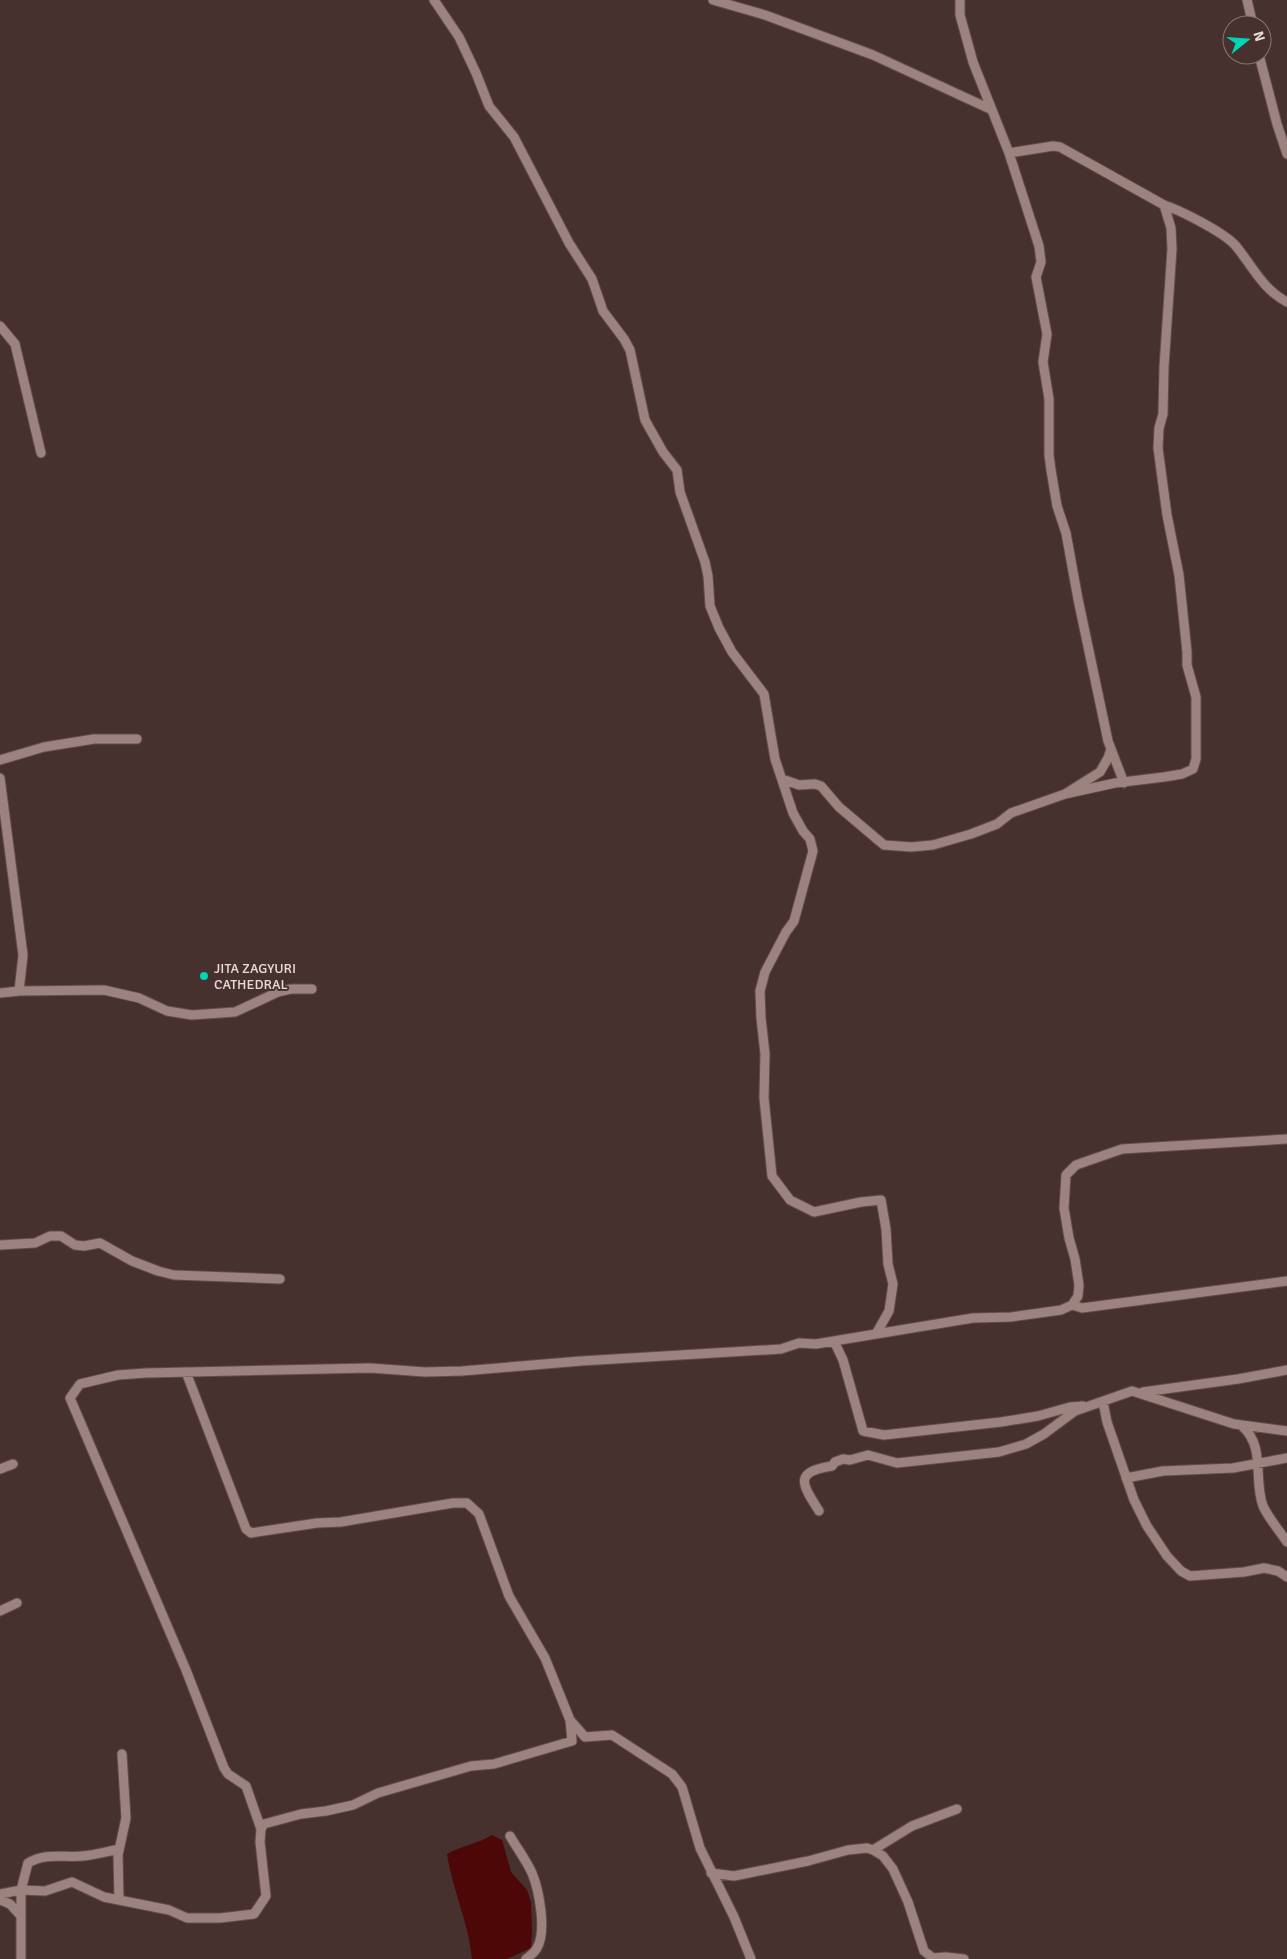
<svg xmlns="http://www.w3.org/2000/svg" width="1287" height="1959" viewBox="0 0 1287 1959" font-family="Signika,sans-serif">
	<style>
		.water { fill: #4d0707 }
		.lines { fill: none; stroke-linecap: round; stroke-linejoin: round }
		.street-casing { stroke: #614e4c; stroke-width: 11 }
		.street { stroke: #9d837f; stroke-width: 9 }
		.poi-dot { fill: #01d5b6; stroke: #47312e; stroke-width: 2 }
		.labels { text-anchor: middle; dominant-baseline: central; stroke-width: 4; stroke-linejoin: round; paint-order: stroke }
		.poi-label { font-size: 14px; fill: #e8d9d7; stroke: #47312e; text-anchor: start }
	</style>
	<rect width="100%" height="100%" fill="#47312e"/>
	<path class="water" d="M492 1835 502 1840 511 1872 527 1890 531 1902 532 1931 531 1948 507 1959H472C468 1921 453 1891 447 1854 461 1846 477 1844 492 1835Z"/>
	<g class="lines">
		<defs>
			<path id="street" d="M713 0 765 15 873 55 990 109
				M960 0V15L973 62 1009 153 1039 246 1041 262 1036 277 1047 334 1043 362 1049 399V455L1051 470 1057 506 1066 533 1078 599 1108 741 1124 783
				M1247 0 1253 25
				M1259 55 1277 124 1287 154
				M1009 153 1053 146 1060 147 1164 205
				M0 326 15 344 41 453
				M0 760 44 747 94 739H137
				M0 778 23 955 19 991
				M782 779 799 785 815 784 821 786 839 807 884 845 911 847 933 845 971 834 997 824 1011 813 1065 794 1100 772 1108 758 1111 749
				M1065 794 1115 783 1164 777 1182 774 1193 769 1196 759V697L1187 665V652L1179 575 1167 515 1158 448 1159 428 1163 414 1164 367 1172 249 1171 228 1164 205C1180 210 1223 232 1235 245 1252 265 1262 289 1287 302
				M0 993 19 991 104 990 139 998 167 1011 192 1015 235 1012 278 992 291 989H312
				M0 1245 35 1243 50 1236H61L75 1245 84 1246 100 1243 132 1261 158 1271 174 1275 280 1279
				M1072 1305 1082 1308 1287 1281
				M876 1334 973 1318 1011 1317 1061 1310 1072 1305 1078 1296 1079 1285 1075 1259 1069 1238 1064 1208 1066 1175 1076 1165 1122 1149 1287 1139
				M834 1341 843 1360 863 1431 884 1435 1001 1422 1038 1416 1070 1407 1083 1406
				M186 1372 246 1529 251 1533 317 1523 341 1522 453 1503H467L479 1514 509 1596 545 1658 570 1720 585 1737 612 1735 672 1774 682 1787 700 1848 734 1917 751 1959
				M1143 1392 1238 1379 1287 1370
				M1103 1402 1107 1422 1134 1500 1147 1526 1167 1556 1181 1571 1190 1576 1244 1572 1264 1568 1278 1571 1287 1577
				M1242 1426C1266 1447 1253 1479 1263 1506 1269 1519 1279 1530 1287 1542
				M0 1469 13 1464
				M1126 1478 1163 1471 1233 1468 1287 1458
				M819 1511C802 1484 793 1472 832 1466L835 1462 843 1459 850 1460 868 1455 897 1463 999 1452 1026 1444 1044 1434 1075 1411 1132 1391 1234 1424 1287 1431
				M0 1611 17 1603
				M261 1829 246 1786 228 1774 224 1768 186 1670 70 1398 80 1384 118 1375 146 1373 370 1368 425 1372 462 1371 581 1361 781 1349 799 1343 816 1344 876 1334 889 1311 893 1284 888 1264 886 1229 881 1200 861 1202 814 1212 790 1200 772 1176 764 1098 765 1054 761 1018 760 991 765 972 786 932 794 921 813 851 810 839 803 831 793 813 775 759 764 694 732 652 719 628 710 606 708 576 705 562 680 492 677 470 663 452 645 420 630 350 624 339 603 311 592 279 569 243 514 137 489 106 476 73 459 37 434 0
				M510 1836C517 1848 526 1860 532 1873 539 1890 547 1931 537 1948 535 1952 530 1956 526 1959
				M873 1850 912 1826 957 1809
				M711 1873 734 1876 808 1861 848 1850 867 1848 873 1850 883 1856 893 1869 908 1902 924 1951 933 1958 946 1957 964 1959
				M0 1894 21 1890 45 1891 72 1882 104 1897 169 1910 187 1918H220L254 1914 266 1896 260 1842 261 1829 264 1824 301 1814 326 1811 353 1805 378 1793 471 1766 494 1764 572 1741 570 1720
				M0 1900 10 1904 21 1916
				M119 1900 118 1855 126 1818 122 1754
				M21 1959V1890L28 1863C46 1852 64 1858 83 1856 94 1855 105 1852 115 1850"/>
		</defs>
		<use href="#street" class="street-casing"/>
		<use href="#street" class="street"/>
	</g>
	<circle class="poi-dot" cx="204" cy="976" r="5"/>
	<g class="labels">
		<g class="poi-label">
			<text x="214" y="968">JITA ZAGYURI<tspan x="214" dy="16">CATHEDRAL</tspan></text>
		</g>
	</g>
	<g transform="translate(1247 40) rotate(73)"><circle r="24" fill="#47312e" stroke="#877472"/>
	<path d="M0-4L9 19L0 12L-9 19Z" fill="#01d5b6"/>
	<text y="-8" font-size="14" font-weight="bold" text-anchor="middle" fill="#e8d9d7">N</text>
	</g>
</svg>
